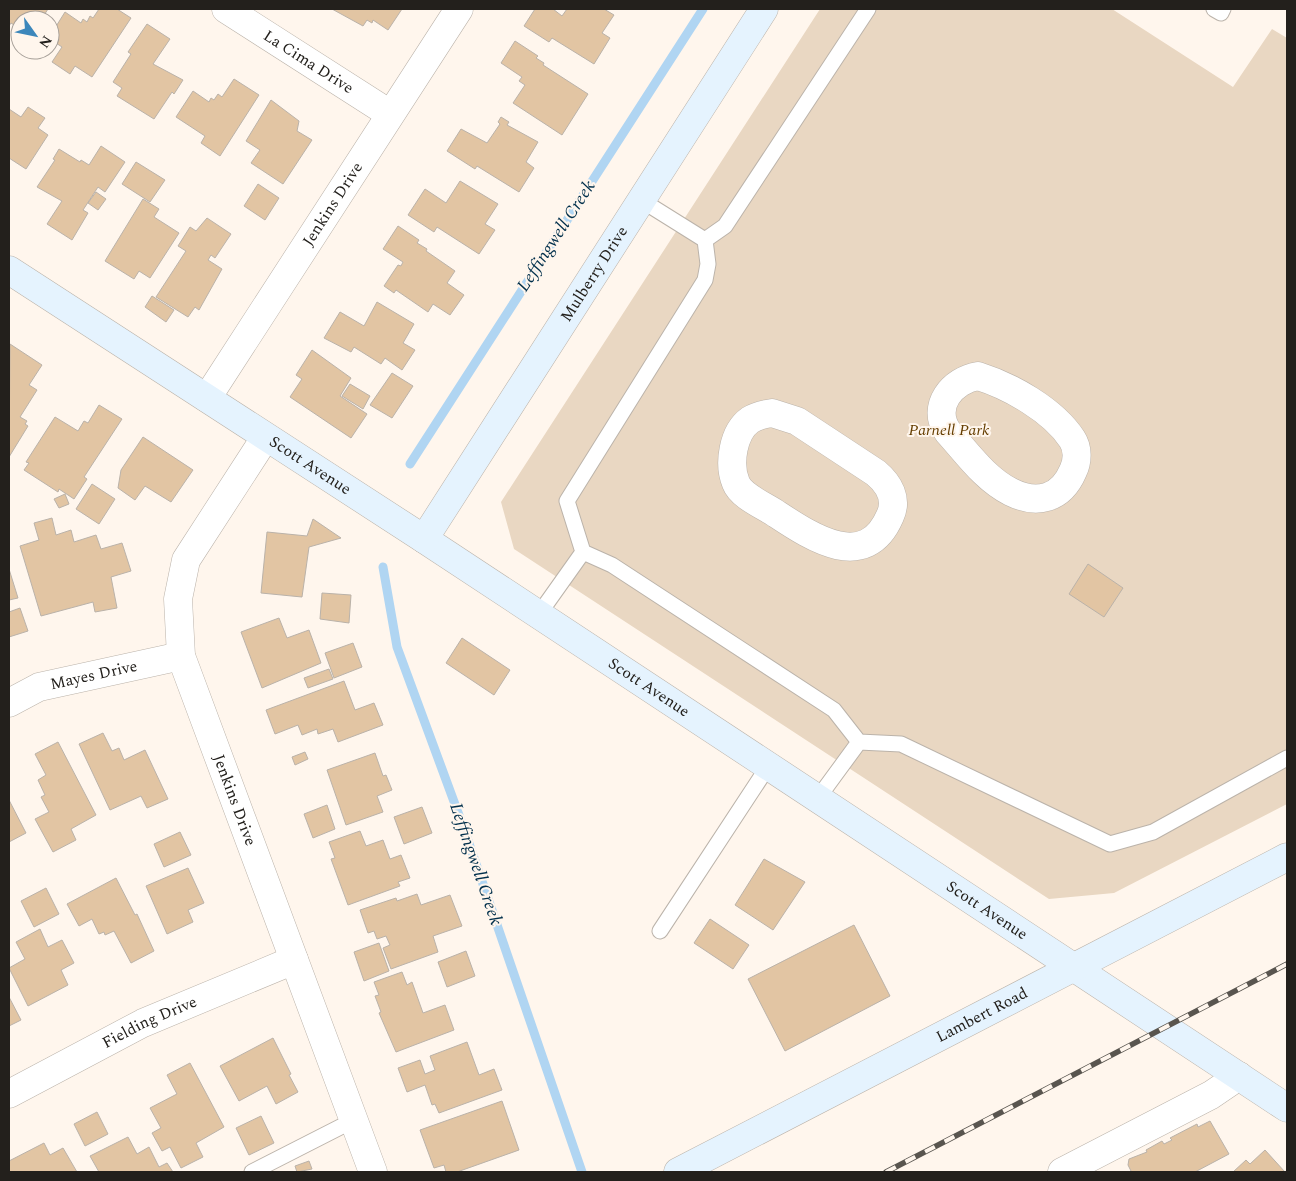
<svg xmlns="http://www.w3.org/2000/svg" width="1296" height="1181" viewBox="0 0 1296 1181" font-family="Spectral,serif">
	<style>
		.green { fill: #e9d7c2 }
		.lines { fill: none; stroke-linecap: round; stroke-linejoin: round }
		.stream { stroke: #b0d5f2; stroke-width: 9 }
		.building { fill: #e2c5a3; stroke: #bab2a9 }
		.lane-casing { stroke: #bbb3aa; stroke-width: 17 }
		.street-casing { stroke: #bbb3aa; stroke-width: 29 }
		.secondary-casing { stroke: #bbb3aa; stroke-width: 29 }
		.lane { stroke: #fff; stroke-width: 15 }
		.street { stroke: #fff; stroke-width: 28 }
		.secondary { stroke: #e5f3fe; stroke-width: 28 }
		.rail-casing { stroke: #59554f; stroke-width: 5.5 }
		.rail { stroke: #fff6ed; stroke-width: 4; stroke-dasharray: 11; stroke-linecap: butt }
		.labels { text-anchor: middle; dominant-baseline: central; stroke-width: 4; stroke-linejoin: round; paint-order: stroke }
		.street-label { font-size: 16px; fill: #23201c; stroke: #fff6ed }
		.park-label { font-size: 16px; font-style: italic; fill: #663f02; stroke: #fff6ed }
		.water-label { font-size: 18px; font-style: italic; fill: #002f4b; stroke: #fff6ed }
	</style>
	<rect width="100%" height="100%" fill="#fff6ed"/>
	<path class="green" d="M820 9H1112L1233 87 1272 29 1287 38V804L1114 893 1049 899 514 549 501 502Z"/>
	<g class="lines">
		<path class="stream" d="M410 464 703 9
			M383 567 397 647 463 826 582 1172"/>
	</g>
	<path class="building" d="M9 9H48L41 20H20V29L11 23 9 26Z
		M99 9H117L131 18 92 77 75 66 70 74 52 62 62 47 50 39V36L65 12 81 23 83 19 87 22 90 16 93 18Z
		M332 9H402L388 30 373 20 372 23 367 20 363 26Z
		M535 9H553L562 16 567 9H604L614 15 602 33 610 38 594 64 552 38 549 42 524 26Z
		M147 24 170 39 153 64 183 80 174 94 172 92 154 119 117 96 122 88 113 82 131 54 128 52Z
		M515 41 538 56 536 58 544 63 543 65 588 94 562 135 513 103 525 85 519 81 522 77 501 63Z
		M234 79 259 95 220 156 201 143 205 136 176 117 193 91 209 102 211 98 214 100 218 94 222 97Z
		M271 100 299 121 297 131 312 140 283 184 251 163 260 150 246 141Z
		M28 107 45 118 38 128 48 135 26 169 9 158V109L21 117Z
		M501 117 509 122 507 125 538 142 526 162 534 168 519 192 477 166 475 169 447 151 461 129 487 143 500 124 498 122Z
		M101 146 125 162 105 192 98 187 83 210 88 213 72 240 47 224 62 201 37 187 55 160 53 159 59 149 80 162 81 160 89 165Z
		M136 162 165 180 150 202 122 184Z
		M460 181 498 204 485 224 495 230 479 254 437 227 434 232 408 215 425 189 446 203Z
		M258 184 279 198 265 220 244 206Z
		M96 192 106 199 98 210 88 203Z
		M143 199 159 209 154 217 179 233 150 278 139 271 134 279 105 261Z
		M207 218 231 234 215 258 211 255 208 260 222 269 199 310 195 307 188 317 156 297 186 251 178 246 190 227 196 231Z
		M398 226 419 240 417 243 427 249 426 251 455 271 447 283 464 295 450 315 433 304 428 312 396 290 394 293 384 286 398 265 401 266 403 262 383 249Z
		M152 296 174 310 166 322 145 307Z
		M377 302 414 324 403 343 415 350 402 370 385 358 381 364 354 347 351 352 324 338 340 312 364 326Z
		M10 344 42 365 29 385 37 390 20 417 27 421 25 424 28 426 9 457Z
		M312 350 351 378 340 396 367 414 351 438 290 397 302 379 296 375Z
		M392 373 413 386 392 418 370 405Z
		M350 384 370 396 363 409 342 396Z
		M99 405 122 419 84 477 87 479 74 499 59 489 58 492 24 470 29 463 26 462 55 417 78 431 84 421 88 423Z
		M143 437 193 470 171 502 145 486 135 500 118 488 121 470Z
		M92 484 115 499 99 524 76 509Z
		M65 494 69 504 59 508 54 499Z
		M52 518 56 535 71 530 74 542 96 535 101 549 122 543 131 571 111 577 117 608 95 612 93 602 41 616 20 546 39 540 34 523Z
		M313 519 341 538 309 547 302 597 261 593 267 532 307 536Z
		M1088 564 1123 588 1104 617 1069 594Z
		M9 569 18 598 9 600Z
		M322 593 351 595 349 623 320 619Z
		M20 608 28 631 9 637V612Z
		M279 618 287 638 309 630 321 663 262 688 241 632Z
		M462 638 510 670 494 695 446 663Z
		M353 643 362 667 334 678 325 653Z
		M329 669 333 679 308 688 304 678Z
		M344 681 355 710 374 703 383 725 338 742 333 729 318 734 317 729 302 735 298 725 275 734 266 710Z
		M103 733 112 751 119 748 124 760 145 750 168 799 147 808 141 796 110 810 79 744Z
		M58 742 96 815 71 829 76 840 53 852 35 819 49 812 41 797 45 795 38 780 46 775 35 754Z
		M305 752 308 759 295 765 292 757Z
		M375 753 383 776 386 775 392 790 377 796 383 812 346 825 327 770Z
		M9 800 26 833 9 842Z
		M327 805 335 829 313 838 304 814Z
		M422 807 432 833 404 844 394 817Z
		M360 831 366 846 383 840 390 859 401 855 410 878 398 882 400 886 348 905 331 859 335 858 329 842Z
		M180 832 191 855 164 867 154 844Z
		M764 859 805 882 773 930 735 905Z
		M188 868 204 903 188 910 193 922 167 934 146 886Z
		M116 878 135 915 137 914 154 951 131 963 114 931 105 935 104 932 99 934 92 919 79 926 67 904Z
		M46 888 59 914 34 927 21 901Z
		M417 894 421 905 450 895 462 926 433 936 438 952 391 969 383 948 390 945 386 936 377 939 374 931 368 933 360 910 396 898 397 901Z
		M710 919 749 945 733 969 694 943Z
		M854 925 890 996 785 1051 748 979Z
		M40 929 48 947 62 940 74 963 61 970 68 985 28 1006 9 968 25 959 16 942Z
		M379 943 389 971 364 981 354 952Z
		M466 951 475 976 447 987 438 962Z
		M402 972 407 985 412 982 423 1013 445 1005 454 1030 396 1052 379 1013 381 1012 375 996 379 995 374 982Z
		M9 997 21 1020 9 1026Z
		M273 1038 291 1074 289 1075 298 1092 276 1104 267 1086 239 1101 220 1066Z
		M467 1042 479 1075 494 1069 502 1090 439 1113 435 1104 432 1105 425 1085 407 1092 398 1068 420 1060 425 1074 435 1070 430 1056Z
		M190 1063 224 1127 196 1143 203 1157 181 1168 170 1147 162 1151 152 1133 161 1128 150 1108 177 1094 167 1075Z
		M502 1101 519 1150 457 1172H446L444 1165 434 1168 420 1130Z
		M97 1112 108 1134 85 1146 74 1124Z
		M261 1116 274 1143 249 1155 236 1128Z
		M1210 1121 1229 1154 1195 1172H1129L1131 1171 1128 1165 1129 1159 1147 1152 1146 1150 1162 1141 1164 1144 1172 1140 1170 1138 1197 1124 1198 1127Z
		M128 1137 137 1154 149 1147 159 1167 167 1163 173 1172H99L90 1156Z
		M44 1143 50 1155 63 1148 77 1172H9V1161Z
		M1265 1150 1285 1172H1233L1246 1160 1250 1164Z
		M309 1161 312 1169 297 1172 295 1166Z"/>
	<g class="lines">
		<defs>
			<path id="lane" d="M1214 9 1221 13 1223 9
				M641 200 705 240 725 226 868 9
				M583 552 567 501 705 280 708 264 705 240
				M539 614 583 552 612 565 834 710 859 742
				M818 798 859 742 901 744 1110 844 1153 832 1287 758
				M660 931 769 765
				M252 1172 354 1120"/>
			<g id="street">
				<path id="s1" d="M226 9 390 114"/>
				<path d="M978 376C1010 386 1053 410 1072 439 1078 448 1078 461 1073 471 1061 499 1037 505 1011 492 985 479 967 453 948 432 930 406 953 380 978 376Z"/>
				<path id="s2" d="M207 398 459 9"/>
				<path d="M772 413 797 421 876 473C889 484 898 499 890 516 865 574 810 536 775 513 763 505 741 496 736 483 728 464 733 432 750 420 756 416 765 414 772 413Z"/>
				<path id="s3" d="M265 438 186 560 178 599 181 656 373 1172"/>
				<path id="s4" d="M9 703 39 687 181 656"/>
				<path id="s5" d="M9 1094 143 1023 294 960"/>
				<path d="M1062 1172 1211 1095 1239 1076"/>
			</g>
			<g id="secondary">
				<path id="s6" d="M9 270 424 539 1287 1108"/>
				<path id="s7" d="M424 539 764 9"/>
				<path id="s8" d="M678 1172 1287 857"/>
			</g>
		</defs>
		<use href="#lane" class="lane-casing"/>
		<use href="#street" class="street-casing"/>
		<use href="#secondary" class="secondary-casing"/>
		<use href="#lane" class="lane"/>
		<use href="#street" class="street"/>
		<use href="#secondary" class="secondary"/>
		<defs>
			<path id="rail" d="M886 1172 1287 964"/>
		</defs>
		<use href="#rail" class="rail-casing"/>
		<use href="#rail" class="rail"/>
	</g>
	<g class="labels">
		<g class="street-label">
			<text stroke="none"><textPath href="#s1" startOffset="98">La Cima Drive</textPath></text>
			<text stroke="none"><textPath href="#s2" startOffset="231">Jenkins Drive</textPath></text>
			<text stroke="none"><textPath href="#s7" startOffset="315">Mulberry Drive</textPath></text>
			<text stroke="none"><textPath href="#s6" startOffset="359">Scott Avenue</textPath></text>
			<text stroke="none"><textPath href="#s4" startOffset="90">Mayes Drive</textPath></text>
			<text stroke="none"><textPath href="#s6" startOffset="764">Scott Avenue</textPath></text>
			<text stroke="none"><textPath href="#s3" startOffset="396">Jenkins Drive</textPath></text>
			<text stroke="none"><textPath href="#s6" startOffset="1169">Scott Avenue</textPath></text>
			<text stroke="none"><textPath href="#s8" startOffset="342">Lambert Road</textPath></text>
			<text stroke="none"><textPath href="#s5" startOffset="158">Fielding Drive</textPath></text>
		</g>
		<g class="park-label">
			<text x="949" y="430">Parnell Park</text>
		</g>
		<g class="water-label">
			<text transform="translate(556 236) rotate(-57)">Leffingwell Creek</text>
			<text transform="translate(476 864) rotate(71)">Leffingwell Creek</text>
		</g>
	</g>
	<rect width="1296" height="1181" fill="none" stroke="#23201c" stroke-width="20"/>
	<g transform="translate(35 35) rotate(123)"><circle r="24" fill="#fff6ed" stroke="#a7a099"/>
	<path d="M0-4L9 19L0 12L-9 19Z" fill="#3c87bb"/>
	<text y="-8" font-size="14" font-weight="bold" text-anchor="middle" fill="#23201c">N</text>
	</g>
</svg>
